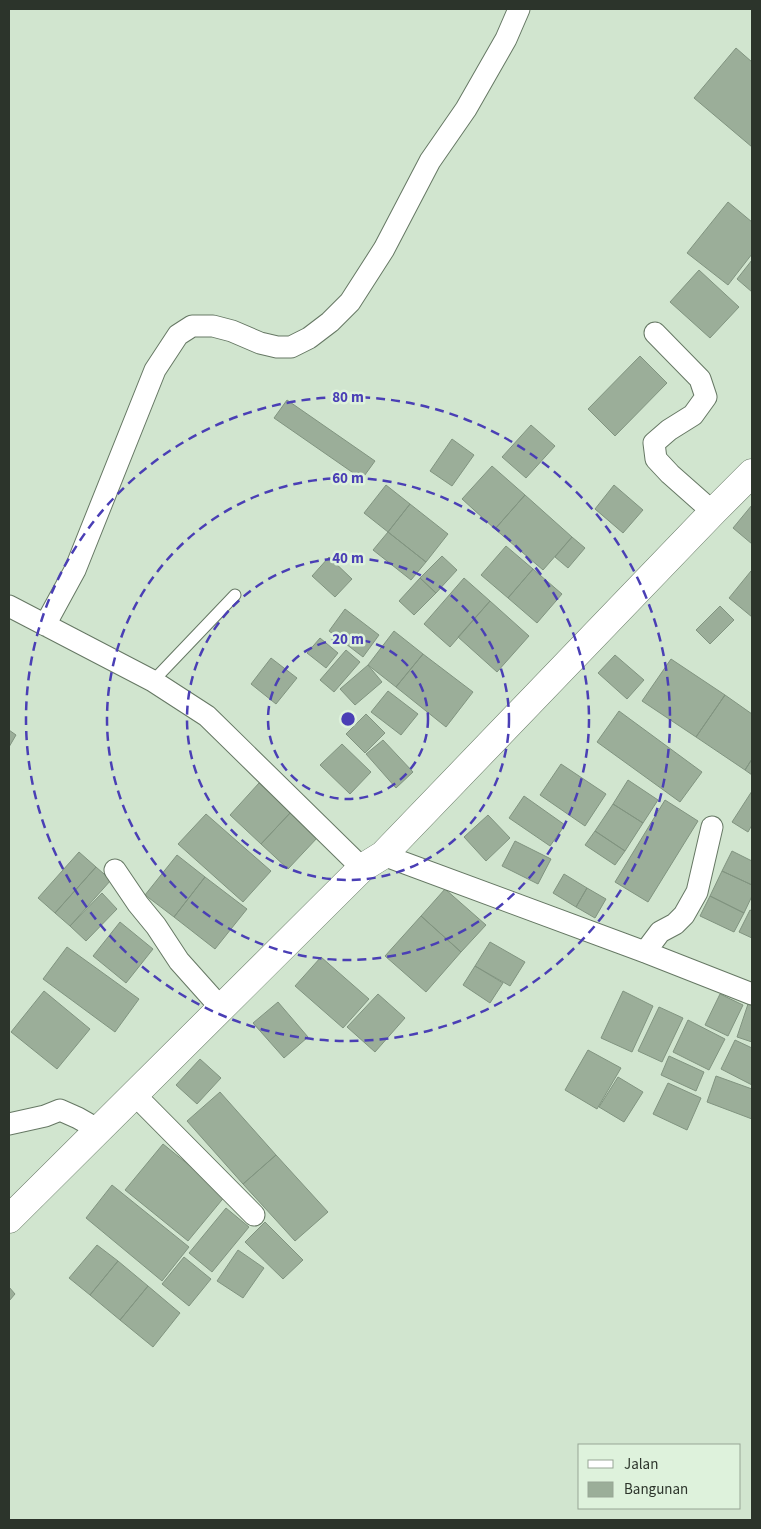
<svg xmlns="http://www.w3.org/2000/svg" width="761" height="1529" viewBox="0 0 761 1529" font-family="'Source Sans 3',sans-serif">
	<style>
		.building { fill: #9bae99; stroke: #819480 }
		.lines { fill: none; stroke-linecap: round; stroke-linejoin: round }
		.lane-casing { stroke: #667864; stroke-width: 13 }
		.street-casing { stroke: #667864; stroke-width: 23 }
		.secondary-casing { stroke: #667864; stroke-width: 29 }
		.lane { stroke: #fff; stroke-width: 11 }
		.street { stroke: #fff; stroke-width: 21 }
		.secondary { stroke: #fff; stroke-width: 28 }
		.ring { fill: none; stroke: #4a3fb5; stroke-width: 2.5; stroke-dasharray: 9 6 }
		.centre { fill: #4a3fb5; stroke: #def2dc; stroke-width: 2.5 }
		.ring-label { font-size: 15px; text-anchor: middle; font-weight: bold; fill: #4a3fb5; stroke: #def2dc; stroke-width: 5; stroke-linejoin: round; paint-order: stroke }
	</style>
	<rect width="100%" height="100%" fill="#d1e5cf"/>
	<path class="building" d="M736 48 752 62V147L694 98Z
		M728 202 752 222V254L728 285 687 253Z
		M752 260V292L737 279Z
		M699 270 739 307 710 338 670 302Z
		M640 356 667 383 615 436 588 409Z
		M287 400 375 461 362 479 274 418Z
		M531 425 555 446 526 478 502 457Z
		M452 439 474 455 452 486 430 471Z
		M492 466 525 495 495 529 462 499Z
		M386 485 410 504 388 532 364 513Z
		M614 485 643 510 623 533 595 509Z
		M525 495 572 537 543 570 495 529Z
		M410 504 448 534 426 562 388 532Z
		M752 505V544L733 528Z
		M388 532 426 562 411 580 373 550Z
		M572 537 585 548 568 568 555 557Z
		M506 546 533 569 508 598 481 575Z
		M442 556 457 570 436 593 420 578Z
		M329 557 352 579 335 597 312 576Z
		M533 569 562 594 537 623 508 598Z
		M751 571H752V617L729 598Z
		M420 578 436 593 414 615 399 601Z
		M464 578 490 601 450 647 424 624Z
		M490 601 529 636 497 672 458 637Z
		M720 606 734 620 710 644 696 630Z
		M345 609 379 635 363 657 329 631Z
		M394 631 423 654 396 687 368 665Z
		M320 638 338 653 326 668 307 653Z
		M346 650 360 662 334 692 320 680Z
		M423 654 473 692 446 727 396 687Z
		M615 655 644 680 627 699 598 673Z
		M271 658 297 678 276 704 251 684Z
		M671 659 725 695 696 737 642 701Z
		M368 665 382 682 355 705 340 689Z
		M388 691 418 714 401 735 371 712Z
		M725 695 752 714V759L745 770 696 737Z
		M619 711 702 772 680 802 597 742Z
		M366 714 385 733 365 753 346 734Z
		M9 730 16 735 9 747Z
		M383 740 413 772 396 788 366 754Z
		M342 744 371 772 350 794 320 765Z
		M752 759V775L745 770Z
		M561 764 606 794 585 826 540 795Z
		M628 780 658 800 643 823 613 804Z
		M259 783 291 812 261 844 230 815Z
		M752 791V825L748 832 732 822Z
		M524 796 565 825 550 846 509 818Z
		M665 800 698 821 648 902 615 882Z
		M613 804 643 823 625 851 595 831Z
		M291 812 318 837 288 869 261 844Z
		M206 814 271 871 243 902 178 844Z
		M488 815 510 838 486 861 464 837Z
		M595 831 625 851 615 865 585 845Z
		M515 841 551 859 538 884 502 866Z
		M732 851 752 861V885L722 871Z
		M79 852 96 867 55 913 38 898Z
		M177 855 205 877 174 917 145 895Z
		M96 867 111 880 70 926 55 913Z
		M722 871 752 885V896L744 913 710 896Z
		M564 874 587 888 576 907 553 893Z
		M205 877 247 909 215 949 174 917Z
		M587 888 606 899 595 918 576 907Z
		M445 889 486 925 461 952 421 916Z
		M102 893 117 909 86 941 70 926Z
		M710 896 744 913 734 932 700 916Z
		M750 910 752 911V938L739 932Z
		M421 916 461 952 426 992 385 956Z
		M120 922 153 949 126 983 93 956Z
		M490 942 525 962 510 986 475 966Z
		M67 947 139 999 115 1032 43 979Z
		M321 957 369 999 343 1028 295 986Z
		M475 966 503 983 490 1003 463 985Z
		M44 991 90 1029 57 1069 11 1032Z
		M623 991 653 1006 632 1052 601 1038Z
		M378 994 405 1018 375 1052 347 1027Z
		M720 994 743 1005 728 1036 705 1025Z
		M278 1002 308 1037 284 1058 253 1023Z
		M748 1004 752 1006V1042L737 1037Z
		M659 1007 683 1018 662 1062 638 1051Z
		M688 1020 725 1039 709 1070 673 1052Z
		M735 1040 752 1048V1085L721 1069Z
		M588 1050 621 1068 597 1109 565 1090Z
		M669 1056 704 1072 696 1091 661 1075Z
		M200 1059 221 1078 197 1104 176 1085Z
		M716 1076 752 1089V1119L707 1102Z
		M618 1077 643 1092 624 1122 599 1107Z
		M668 1083 701 1098 687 1130 653 1114Z
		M220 1092 276 1155 243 1184 187 1121Z
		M163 1144 226 1195 188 1241 125 1190Z
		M276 1155 328 1212 295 1241 243 1184Z
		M112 1185 189 1247 162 1281 86 1218Z
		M226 1208 249 1227 212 1272 189 1253Z
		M265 1222 303 1260 283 1279 245 1242Z
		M97 1245 118 1261 90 1295 69 1278Z
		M238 1250 264 1268 243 1298 217 1281Z
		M184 1257 211 1279 189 1306 162 1284Z
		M118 1261 148 1286 120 1320 90 1295Z
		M148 1286 180 1313 153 1347 120 1320Z
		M9 1287 15 1294 9 1301Z"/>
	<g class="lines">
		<defs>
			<path id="lane" d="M153 681 235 595"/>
			<path id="street" d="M655 333 700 379 706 397 693 415 669 430 654 443 656 459 670 474 713 512
				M9 606 153 681 207 716 362 868
				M45 625 75 570 155 370 178 335 192 326H213L232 331 260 343 277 347H291L309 338 330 322 350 302 384 249 430 161 466 109 506 39 519 9
				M383 855 645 952 752 994
				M115 870 138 904 156 926 179 961 221 1008
				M645 952 660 932 675 924 684 915 697 892 712 827
				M134 1094 254 1215
				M9 1124 45 1116 60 1110 78 1118 99 1130"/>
			<path id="secondary" d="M9 1219 362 868 383 855 713 512 752 473"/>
		</defs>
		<use href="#lane" class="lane-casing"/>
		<use href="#street" class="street-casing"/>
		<use href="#secondary" class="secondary-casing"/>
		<use href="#lane" class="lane"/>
		<use href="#street" class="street"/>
		<use href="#secondary" class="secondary"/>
	</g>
	<g class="ring">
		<circle cx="348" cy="719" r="80"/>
		<circle cx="348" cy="719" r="161"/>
		<circle cx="348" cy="719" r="241"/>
		<circle cx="348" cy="719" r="322"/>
	</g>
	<circle cx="348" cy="719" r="8" class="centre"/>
	<g class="ring-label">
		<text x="348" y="402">80 m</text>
		<text x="348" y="483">60 m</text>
		<text x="348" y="563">40 m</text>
		<text x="348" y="644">20 m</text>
	</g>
	<rect width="761" height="1529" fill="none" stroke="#2c342b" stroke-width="20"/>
	<rect x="578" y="1444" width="162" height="65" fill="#def2dc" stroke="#97a695"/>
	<rect x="588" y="1460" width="25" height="8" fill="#ffffff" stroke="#97a695"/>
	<text x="624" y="1469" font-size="15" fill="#2c342b">Jalan</text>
	<rect x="588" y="1482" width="25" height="15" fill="#9bae99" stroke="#97a695"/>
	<text x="624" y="1494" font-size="15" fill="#2c342b">Bangunan</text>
</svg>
